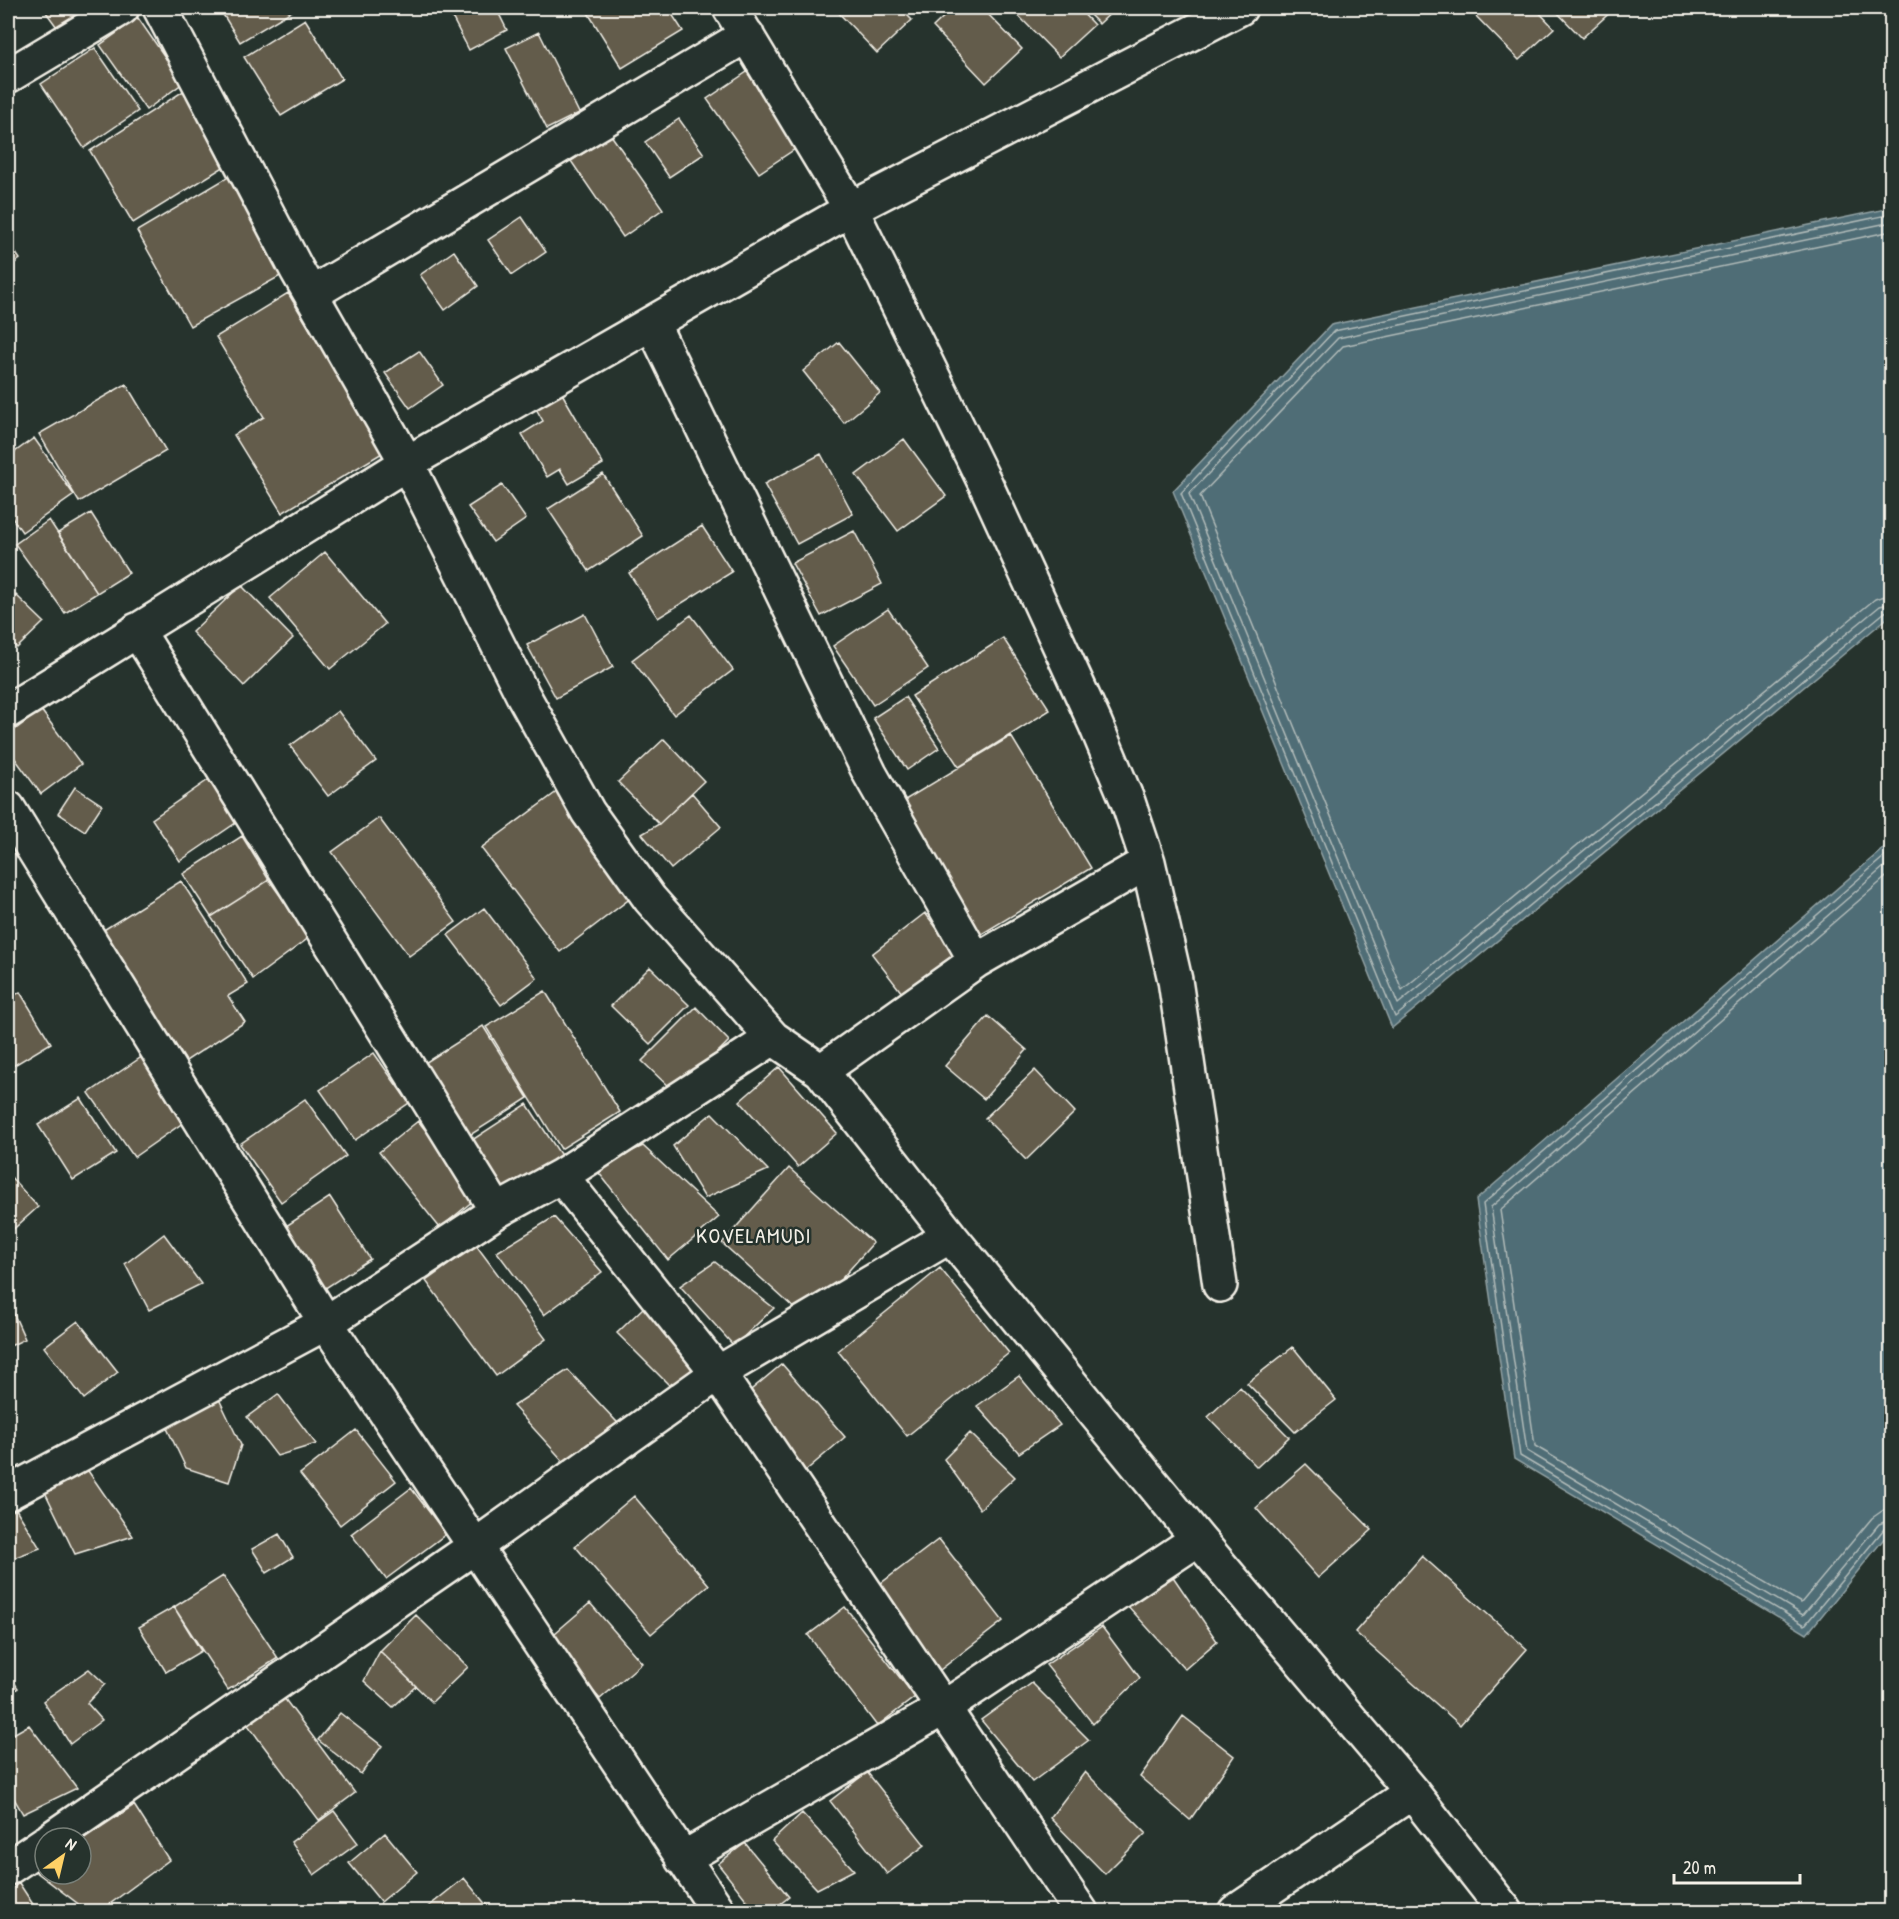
<svg xmlns="http://www.w3.org/2000/svg" width="1899" height="1919" viewBox="0 0 1899 1919" font-family="'Patrick Hand',sans-serif">
	<style>
		.water { fill: #506d76; stroke: #92a2a4; stroke-width: 1.5 }
		.lines { fill: none; stroke-linecap: round; stroke-linejoin: round }
		.shore { stroke: #b2bcba; stroke-width: 1.5 }
		.building { fill: #635c4c; stroke: #f4f1e8; stroke-width: 1.5 }
		.street-casing { stroke: #f4f1e8; stroke-width: 38 }
		.street { stroke: #26332d; stroke-width: 33 }
		.labels { text-anchor: middle; dominant-baseline: central; stroke-width: 5; stroke-linejoin: round; paint-order: stroke }
		.quarter-label { font-size: 21px; letter-spacing: 1.5px; fill: #f4f1e8; stroke: #26332d }
	</style>
	<rect width="100%" height="100%" fill="#26332d"/>
	<filter id="ink" filterUnits="userSpaceOnUse"><feTurbulence type="fractalNoise" baseFrequency=".0167" numOctaves="2"/><feDisplacementMap in="SourceGraphic" scale="12" xChannelSelector="R" yChannelSelector="G"/><feConvolveMatrix kernelMatrix="1 2 1 2 8 2 1 2 1" color-interpolation-filters="sRGB"/></filter>
	<g filter="url(#ink)">
		<path class="water" d="M1891 208V615L1392 1028 1173 491 1331 325Z
			M1891 842V1530L1807 1634 1514 1459 1476 1200Z"/>
		<g class="lines">
			<path class="shore" d="M1892 214 1334 331 1181 493 1395 1017 1885 612 1892 610
				M1892 222 1338 338 1189 494 1398 1004 1880 606 1892 603
				M1892 231 1343 346 1200 496 1402 990 1875 599 1892 594
				M1892 850 1483 1204 1520 1456 1805 1625 1884 1529 1892 1526
				M1892 860 1491 1207 1527 1451 1803 1615 1879 1524 1892 1519
				M1892 872 1500 1210 1535 1446 1801 1603 1872 1518 1882 1511 1892 1510"/>
		</g>
		<path class="building" d="M43 8H89L59 30Z
			M219 8H297L240 42Z
			M465 8H496L507 30 469 50 451 15Z
			M585 8H668L683 31 622 68Z
			M834 8H900L912 20 877 53Z
			M953 8H982L1022 49 986 83 933 27Z
			M1011 8H1078L1094 25 1059 57Z
			M1083 8H1116L1099 24Z
			M1468 8H1535L1554 28 1519 60Z
			M1553 8H1615L1582 38Z
			M138 18 183 83 146 110 100 45Z
			M305 19 342 79 281 116 244 57Z
			M539 32 579 113 547 129 506 48Z
			M95 48 138 111 84 148 41 84Z
			M747 72 798 147 759 173 707 99Z
			M185 90 230 163 133 223 90 151Z
			M679 119 704 154 669 177 645 142Z
			M611 135 663 209 623 237 571 161Z
			M230 176 284 274 190 326 137 231Z
			M522 217 546 252 512 275 488 240Z
			M8 242 20 259 8 268Z
			M454 251 478 286 445 310 420 275Z
			M288 293 384 452 282 513 234 435 264 417 216 337Z
			M839 342 880 393 844 423 803 371Z
			M419 351 443 385 410 408 385 373Z
			M126 384 166 451 79 502 39 434Z
			M560 390 603 464 569 484 560 469 547 477 522 434 543 421 534 405Z
			M34 438 74 495 22 532 8 512V457Z
			M904 439 946 496 898 531 856 475Z
			M821 454 853 514 797 544 764 484Z
			M603 474 643 536 589 571 548 509Z
			M502 485 526 519 493 542 468 507Z
			M91 513 129 573 97 593 58 533Z
			M49 520 97 593 65 613 15 544Z
			M702 526 732 572 658 618 629 573Z
			M854 531 882 584 821 616 792 563Z
			M325 552 385 624 330 669 270 598Z
			M241 585 293 638 244 686 192 632Z
			M16 595 44 622 17 648 8 639V604Z
			M888 609 928 668 873 705 833 646Z
			M585 614 613 667 556 698 527 645Z
			M691 615 733 670 674 715 632 660Z
			M1003 638 1050 710 959 767 912 696Z
			M905 697 939 748 907 770 873 718Z
			M41 710 81 764 41 794 8 749V735Z
			M338 711 376 761 328 796 290 746Z
			M1011 736 1091 868 980 935 900 803Z
			M664 739 704 781 659 824 618 782Z
			M214 776 243 818 180 861 152 819Z
			M75 787 102 805 85 831 58 813Z
			M558 791 636 894 560 952 481 848Z
			M692 793 721 827 671 869 642 834 659 824Z
			M379 818 456 922 409 956 332 852Z
			M242 836 269 880 211 917 183 874Z
			M269 880 310 937 253 979 211 917Z
			M181 881 248 984 228 996 245 1022 186 1061 102 931Z
			M484 908 537 978 501 1005 448 935Z
			M925 913 959 957 905 997 872 954Z
			M650 967 689 1005 650 1044 611 1006Z
			M545 991 620 1112 561 1149 486 1027Z
			M20 992 51 1043 8 1069V999Z
			M696 1007 729 1041 676 1094 642 1061Z
			M988 1016 1027 1050 984 1099 945 1066Z
			M483 1026 528 1098 467 1137 420 1066Z
			M374 1053 409 1103 355 1140 320 1090Z
			M143 1056 187 1120 134 1157 89 1093Z
			M779 1067 837 1133 798 1167 740 1101Z
			M1035 1070 1075 1112 1026 1160 985 1118Z
			M81 1098 116 1153 73 1180 38 1125Z
			M305 1099 346 1156 281 1202 240 1144Z
			M527 1104 564 1160 503 1200 466 1144Z
			M712 1113 768 1170 705 1198 673 1146Z
			M418 1121 479 1196 440 1228 379 1152Z
			M643 1146 719 1217 668 1260 595 1168Z
			M789 1168 873 1243 806 1319 722 1243Z
			M8 1174 38 1207 8 1234Z
			M330 1197 370 1259 321 1291 280 1230Z
			M554 1217 602 1272 544 1315 497 1252Z
			M164 1234 201 1284 149 1310 125 1264Z
			M476 1245 546 1339 496 1376 426 1281Z
			M715 1262 774 1308 734 1346 680 1286Z
			M940 1268 1009 1353 907 1436 838 1351Z
			M8 1301 25 1339 8 1347Z
			M646 1305 696 1366 673 1389 617 1333Z
			M78 1321 118 1372 84 1399 44 1347Z
			M1293 1347 1336 1400 1295 1432 1247 1383Z
			M782 1364 845 1437 803 1473 740 1399Z
			M568 1370 630 1436 576 1475 513 1406Z
			M1019 1376 1060 1425 1019 1453 977 1406Z
			M1240 1387 1289 1437 1257 1467 1208 1417Z
			M278 1394 316 1444 277 1456 247 1417Z
			M219 1399 241 1445 229 1482 186 1468 165 1424Z
			M356 1430 396 1481 340 1525 300 1474Z
			M970 1433 1015 1477 980 1509 944 1459Z
			M1306 1464 1372 1530 1318 1578 1256 1508Z
			M84 1465 133 1536 75 1554 44 1490Z
			M411 1488 446 1534 386 1579 351 1534Z
			M634 1496 709 1585 651 1634 575 1546Z
			M11 1501 40 1548 8 1560V1503Z
			M279 1534 293 1557 267 1573 252 1549Z
			M939 1539 1003 1621 940 1670 876 1587Z
			M1422 1556 1527 1649 1460 1725 1355 1632Z
			M1163 1562 1217 1641 1185 1669 1116 1593Z
			M223 1576 278 1658 228 1690 174 1607Z
			M590 1603 642 1663 600 1699 548 1639Z
			M174 1607 201 1651 166 1672 139 1627Z
			M845 1607 915 1697 877 1726 808 1635Z
			M416 1615 468 1667 432 1702 380 1651Z
			M1102 1627 1140 1678 1093 1724 1046 1665Z
			M380 1651 416 1686 393 1707 364 1681Z
			M89 1669 105 1684 87 1703 102 1720 70 1744 43 1701Z
			M8 1673 18 1688 8 1696Z
			M1032 1683 1089 1740 1032 1782 981 1720Z
			M284 1698 355 1793 319 1820 248 1725Z
			M340 1713 382 1746 361 1774 318 1740Z
			M1183 1716 1234 1756 1190 1820 1140 1777Z
			M29 1725 77 1788 23 1814 8 1788V1737Z
			M867 1772 925 1845 887 1874 830 1801Z
			M1085 1772 1146 1833 1105 1874 1050 1818Z
			M134 1805 169 1860 99 1912H89L35 1871 45 1864V1874H81V1840Z
			M334 1811 358 1843 314 1875 291 1842Z
			M802 1813 854 1870 817 1889 772 1841Z
			M385 1833 417 1872 381 1902 349 1863Z
			M745 1843 789 1897 770 1912H756L718 1864Z
			M464 1878 492 1912H431L428 1907Z
			M19 1883 38 1912H8V1892Z"/>
		<g class="lines">
			<defs>
				<path id="street" d="M160 8 297 270 407 463 523 695 588 812 650 899 773 1038 821 1071 950 1236 1198 1539 1412 1792 1506 1912
					M730 8 851 209 986 485 1095 723 1128 802 1148 862 1175 980 1220 1285
					M8 76 122 8
					M311 294 747 35
					M652 323 870 774 976 961
					M137 630 497 1211
					M8 711 407 463 851 209 1240 8
					M8 808 326 1323 719 1912
					M821 1071 976 961 1148 862
					M561 1176 718 1373 1081 1912
					M8 1493 326 1323 497 1211 561 1176 773 1038
					M52 1838 474 1547 718 1373 950 1236
					M682 1859 942 1709 1198 1539
					M8 1868 45 1843
					M1235 1912 1412 1792"/>
			</defs>
			<use href="#street" class="street-casing"/>
			<use href="#street" class="street"/>
		</g>
	</g>
	<g class="labels">
		<g class="quarter-label">
			<text x="754" y="1235">KOVELAMUDI</text>
		</g>
	</g>
	<rect width="1899" height="1919" fill="none" stroke="#26332d" stroke-width="30"/>
	<rect x="15" y="15" width="1869" height="1889" fill="none" stroke="#f4f1e8" stroke-width="2" filter="url(#ink)"/>
	<g transform="translate(63 1856) rotate(34)"><circle r="28" fill="#26332d" stroke="#787f78" stroke-width="1.5"/>
	<path d="M0-4.5L10 22L0 15L-10 22Z" fill="#ffd166"/>
	<text y="-9" font-size="16" font-weight="bold" text-anchor="middle" fill="#f4f1e8">N</text>
	</g>
	<path d="M1674 1874v9h126v-9" fill="none" stroke="#f4f1e8" stroke-width="3"/>
	<text x="1683" y="1874" font-size="18" fill="#f4f1e8" stroke="#26332d" stroke-width="4.5" paint-order="stroke">20 m</text>
</svg>
